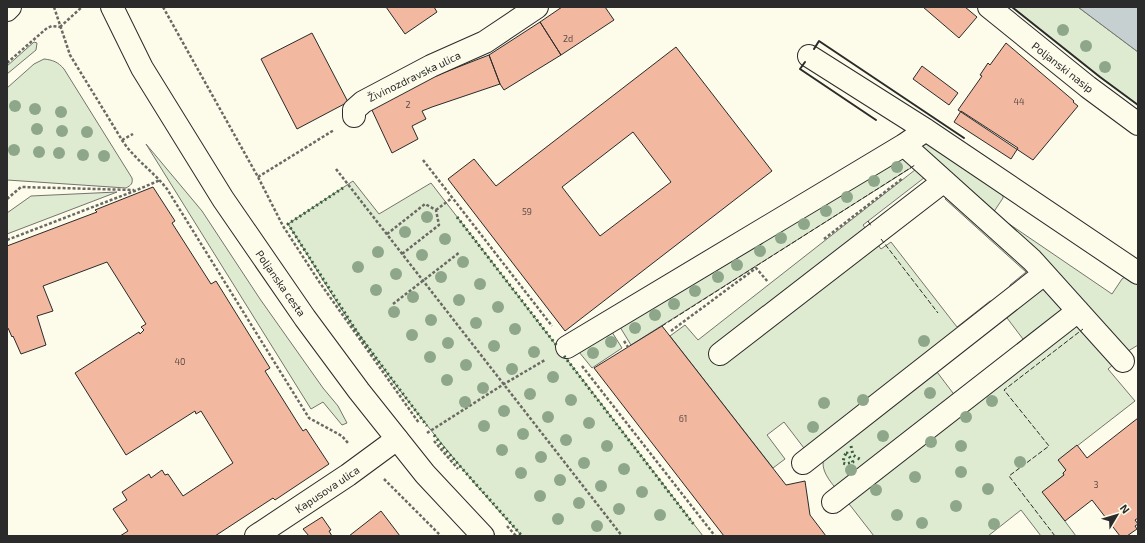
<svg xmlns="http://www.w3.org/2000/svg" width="1145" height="543" viewBox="0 0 1145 543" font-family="'Exo 2',sans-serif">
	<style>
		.green { fill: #deebd1; stroke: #74746e }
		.water { fill: #c7d0d0; stroke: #74746e }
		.building { fill: #f2b8a0; stroke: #2b2b2b; fill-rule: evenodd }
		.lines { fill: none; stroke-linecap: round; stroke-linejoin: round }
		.minor-casing { stroke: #2b2b2b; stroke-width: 24 }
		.major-casing { stroke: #2b2b2b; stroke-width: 24 }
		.path { stroke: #6a6964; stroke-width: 2.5; stroke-dasharray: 3 2; stroke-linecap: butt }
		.minor { stroke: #fdfbea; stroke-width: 22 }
		.major { stroke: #fdfbea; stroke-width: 22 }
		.hedge { stroke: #34623c; stroke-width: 3; stroke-dasharray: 2 3; stroke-linecap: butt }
		.fence { stroke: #2b2b2b; stroke-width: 1; stroke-dasharray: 5 2; stroke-linecap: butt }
		.wall { stroke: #2b2b2b; stroke-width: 2 }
		.tree { fill: #8ea78a }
		.labels { text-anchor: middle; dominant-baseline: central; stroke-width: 3; stroke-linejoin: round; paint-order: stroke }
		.number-label { font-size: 9px; fill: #5d4e48 }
		.street-label { font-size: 11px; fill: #2b2b2b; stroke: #fdfbea }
	</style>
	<rect width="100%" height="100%" fill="#fdfbea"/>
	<path class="green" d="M1012 7H1078L1138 52V105L1100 77Z
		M34 42 37 43 36 50 7 74V66Z
		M44 59C53 60 58 62 64 69L132 178C133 184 131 185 126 188L7 180V88L34 64Z
		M925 141 1003 195V198L993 213 1112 294 1122 279 1125 277 1138 285V345L1125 353 915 148Z
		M146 144 202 211 260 299 323 388 338 406 347 423 342 425 323 402 311 409Z
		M906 153 917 164 631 345 620 327Z
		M920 166 929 174 863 225 881 249 891 242 957 327 990 301 993 302 807 452 784 422 767 435 785 459 773 468 670 336 685 325 698 340Z
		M353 181 379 214 431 183 703 536H522C463 473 410 406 360 336 334 300 312 261 288 224Z
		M117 192 7 234V213L31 196Z
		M951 195 1036 273 1010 288V285L1026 272 945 199Z
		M1044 282 1067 310 1026 343 1004 314Z
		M1077 319 1115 363 1108 369 1135 401 1059 460 1066 470 1063 473 1064 475 1043 492 1076 536H1041L1021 510 988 536H874L846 500Z
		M612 332 622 348 592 368 579 352Z
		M934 368 956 397 837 490C830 481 820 470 824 458Z"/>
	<path class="water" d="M1078 7H1138V52Z"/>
	<path class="building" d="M386 7H434L437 12 405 34Z
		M562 7H605L614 20 561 55 540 22Z
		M923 7H965L977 17 959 38Z
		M540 22 561 55 504 90 500 84 489 55Z
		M312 33 348 102 297 129 261 59Z
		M1006 43 1074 101 1073 102 1078 106 1033 160 958 110 982 76 980 75 988 63 990 65Z
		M676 47 772 171 565 331 448 179 474 159 496 186ZM633 132 671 182 600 236 562 187Z
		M489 55 500 84 432 107 422 111 426 119 412 126 418 139 392 153 371 108 435 76Z
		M922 66 958 93 949 105 913 79Z
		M961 111 1018 148 1011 159 954 122Z
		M153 187 175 221 172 223 211 284 216 281 270 368 265 371 299 425 303 431 306 429 329 464 275 500 273 498 215 536H120L128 531 113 509 127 500 122 492 149 474 151 478 162 470 165 475 168 474 183 496 233 463 201 411 196 414 195 411 126 455 75 373 139 332 140 334 144 330 141 327 146 324 107 262 43 286 53 311 37 316 46 345 21 354 13 336 12 337 8 328H7V246L97 212 95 210Z
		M662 326 786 485 805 481 810 515 826 536H724L594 368Z
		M1138 418V518L1135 520 1138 524 1135 526 1137 529 1127 536H1120L1092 500 1065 521 1042 492 1064 475 1063 473 1066 470 1058 460 1077 445 1087 458Z
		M381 511 400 536H349Z
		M322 517 331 530 329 531 332 536H309L303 529Z"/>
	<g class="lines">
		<defs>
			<path id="minor" d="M989 7 1088 87 1138 124
				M809 56 926 130 1138 273
				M354 116V110L363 102 431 66 485 42 537 7
				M904 145 1032 260 1123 361
				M567 347 904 145 926 130
				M720 354 944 181
				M803 463 1044 274
				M833 502 1078 311
				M256 536 348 475 397 439"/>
			<path id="major" d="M112 7 142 68 223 199 305 318 359 391 425 474 483 536
				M7 10 10 7"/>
		</defs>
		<use href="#minor" class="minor-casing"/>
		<use href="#major" class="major-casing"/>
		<path class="path" d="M54 7 70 55 122 140C134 159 153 171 167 189L309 418 342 436 348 443
			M163 7 258 177 283 226 320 283 419 423
			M60 27 82 7
			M7 63 47 28 52 26 60 27
			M122 140 133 134
			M423 160 552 326
			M336 169 622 536
			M258 177 334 130
			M7 199 21 187 134 190
			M436 210 452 198
			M387 234 425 204 436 210 439 225 402 254
			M824 239 903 178
			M7 240 137 190 160 180
			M393 304 460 252
			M671 331 756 268 768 282
			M624 341 628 347
			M582 366 715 536
			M427 433 504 384 545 360
			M434 441 458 469
			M384 479 441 536
			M507 526 516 536"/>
		<use href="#minor" class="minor"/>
		<use href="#major" class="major"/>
		<path class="hedge" d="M343 188 288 224 359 335 427 426
			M457 217 557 346
			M564 356 695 526
			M434 435 443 447 522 536
			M851 446 853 455 861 460
			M846 453H847L853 462 846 464 843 463 844 457Z"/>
		<path class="fence" d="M868 221 871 226
			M881 239 938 313
			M662 326 915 165
			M1055 536 1009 476 1049 446 1004 390 1083 329"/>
		<path class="wall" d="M1012 7 1100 77 1138 105
			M814 49 819 41 964 138
			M805 62 800 69 876 120"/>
	</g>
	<g class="tree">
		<circle cx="1063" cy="30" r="6"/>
		<circle cx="1086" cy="46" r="6"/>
		<circle cx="1105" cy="67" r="6"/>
		<circle cx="15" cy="106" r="6"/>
		<circle cx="35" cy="109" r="6"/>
		<circle cx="61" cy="112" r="6"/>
		<circle cx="37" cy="129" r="6"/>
		<circle cx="62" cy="131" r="6"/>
		<circle cx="87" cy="132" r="6"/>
		<circle cx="14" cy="150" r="6"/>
		<circle cx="39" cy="152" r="6"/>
		<circle cx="59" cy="153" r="6"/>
		<circle cx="83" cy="155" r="6"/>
		<circle cx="104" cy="156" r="6"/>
		<circle cx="897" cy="167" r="6"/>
		<circle cx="874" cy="181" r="6"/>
		<circle cx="847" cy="197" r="6"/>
		<circle cx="826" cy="211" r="6"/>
		<circle cx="427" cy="217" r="6"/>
		<circle cx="804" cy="224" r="6"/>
		<circle cx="405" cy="232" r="6"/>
		<circle cx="781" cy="238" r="6"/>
		<circle cx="445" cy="239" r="6"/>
		<circle cx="760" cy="251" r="6"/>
		<circle cx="378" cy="252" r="6"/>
		<circle cx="422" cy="255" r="6"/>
		<circle cx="463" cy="262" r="6"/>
		<circle cx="737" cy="265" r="6"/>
		<circle cx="358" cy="267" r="6"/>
		<circle cx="396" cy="274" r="6"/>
		<circle cx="441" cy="277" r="6"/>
		<circle cx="718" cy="277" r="6"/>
		<circle cx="480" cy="284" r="6"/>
		<circle cx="376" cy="290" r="6"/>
		<circle cx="695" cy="291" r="6"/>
		<circle cx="413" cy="297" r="6"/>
		<circle cx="459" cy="300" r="6"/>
		<circle cx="674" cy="304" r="6"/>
		<circle cx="498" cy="307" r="6"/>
		<circle cx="394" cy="312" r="6"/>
		<circle cx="655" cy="315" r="6"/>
		<circle cx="431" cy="320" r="6"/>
		<circle cx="476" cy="323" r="6"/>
		<circle cx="635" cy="328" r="6"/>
		<circle cx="515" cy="329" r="6"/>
		<circle cx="412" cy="335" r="6"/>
		<circle cx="924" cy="341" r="6"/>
		<circle cx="611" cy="342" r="6"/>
		<circle cx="448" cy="343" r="6"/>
		<circle cx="494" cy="346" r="6"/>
		<circle cx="534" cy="352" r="6"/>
		<circle cx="593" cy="353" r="6"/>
		<circle cx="430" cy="357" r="6"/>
		<circle cx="466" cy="365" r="6"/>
		<circle cx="512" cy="369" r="6"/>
		<circle cx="553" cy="377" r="6"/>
		<circle cx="447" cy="380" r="6"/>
		<circle cx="483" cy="388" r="6"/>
		<circle cx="930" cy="393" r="6"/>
		<circle cx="530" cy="394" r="6"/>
		<circle cx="571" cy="400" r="6"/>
		<circle cx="863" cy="400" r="6"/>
		<circle cx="992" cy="401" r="6"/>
		<circle cx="465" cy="402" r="6"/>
		<circle cx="824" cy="403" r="6"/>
		<circle cx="504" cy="411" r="6"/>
		<circle cx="548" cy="417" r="6"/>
		<circle cx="966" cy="417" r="6"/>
		<circle cx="589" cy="423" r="6"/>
		<circle cx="484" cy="426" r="6"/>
		<circle cx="813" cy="427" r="6"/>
		<circle cx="523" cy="434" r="6"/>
		<circle cx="883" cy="436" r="6"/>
		<circle cx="566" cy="440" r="6"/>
		<circle cx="931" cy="442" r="6"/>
		<circle cx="607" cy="446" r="6"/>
		<circle cx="961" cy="446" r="6"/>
		<circle cx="502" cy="450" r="6"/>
		<circle cx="541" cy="457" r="6"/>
		<circle cx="1020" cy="462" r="6"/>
		<circle cx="584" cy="463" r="6"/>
		<circle cx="624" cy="469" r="6"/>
		<circle cx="851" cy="470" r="6"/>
		<circle cx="961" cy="472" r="6"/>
		<circle cx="521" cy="473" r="6"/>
		<circle cx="915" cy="477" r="6"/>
		<circle cx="560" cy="480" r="6"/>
		<circle cx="601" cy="486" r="6"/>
		<circle cx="988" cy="489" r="6"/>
		<circle cx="876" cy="490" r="6"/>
		<circle cx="642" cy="492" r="6"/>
		<circle cx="540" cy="496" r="6"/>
		<circle cx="579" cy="503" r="6"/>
		<circle cx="956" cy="506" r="6"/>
		<circle cx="619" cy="509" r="6"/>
		<circle cx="660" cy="515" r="6"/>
		<circle cx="897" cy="515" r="6"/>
		<circle cx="558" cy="519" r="6"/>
		<circle cx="922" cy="523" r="6"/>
		<circle cx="994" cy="524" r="6"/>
		<circle cx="597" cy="526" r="6"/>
	</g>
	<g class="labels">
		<g class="number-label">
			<text x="568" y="38">2d</text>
			<text x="1019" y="101">44</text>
			<text x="408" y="104">2</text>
			<text x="527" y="211">59</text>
			<text x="180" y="361">40</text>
			<text x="683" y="418">61</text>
			<text x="1096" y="484">3</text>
		</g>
		<g class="street-label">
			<text transform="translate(1063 67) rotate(38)">Poljanski nasip</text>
			<text transform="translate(414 76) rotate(-26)">Živinozdravska ulica</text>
			<text transform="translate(281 283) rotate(55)">Poljanska cesta</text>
			<text transform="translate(327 489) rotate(-34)">Kapusova ulica</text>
		</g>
	</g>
	<rect width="1145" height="543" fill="none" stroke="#2b2b2b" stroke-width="16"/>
	<g transform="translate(1117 515) rotate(52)" stroke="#fdfbea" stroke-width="3" paint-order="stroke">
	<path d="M0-3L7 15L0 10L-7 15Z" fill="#2b2b2b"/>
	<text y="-6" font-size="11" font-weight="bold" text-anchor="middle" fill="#2b2b2b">N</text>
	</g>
</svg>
